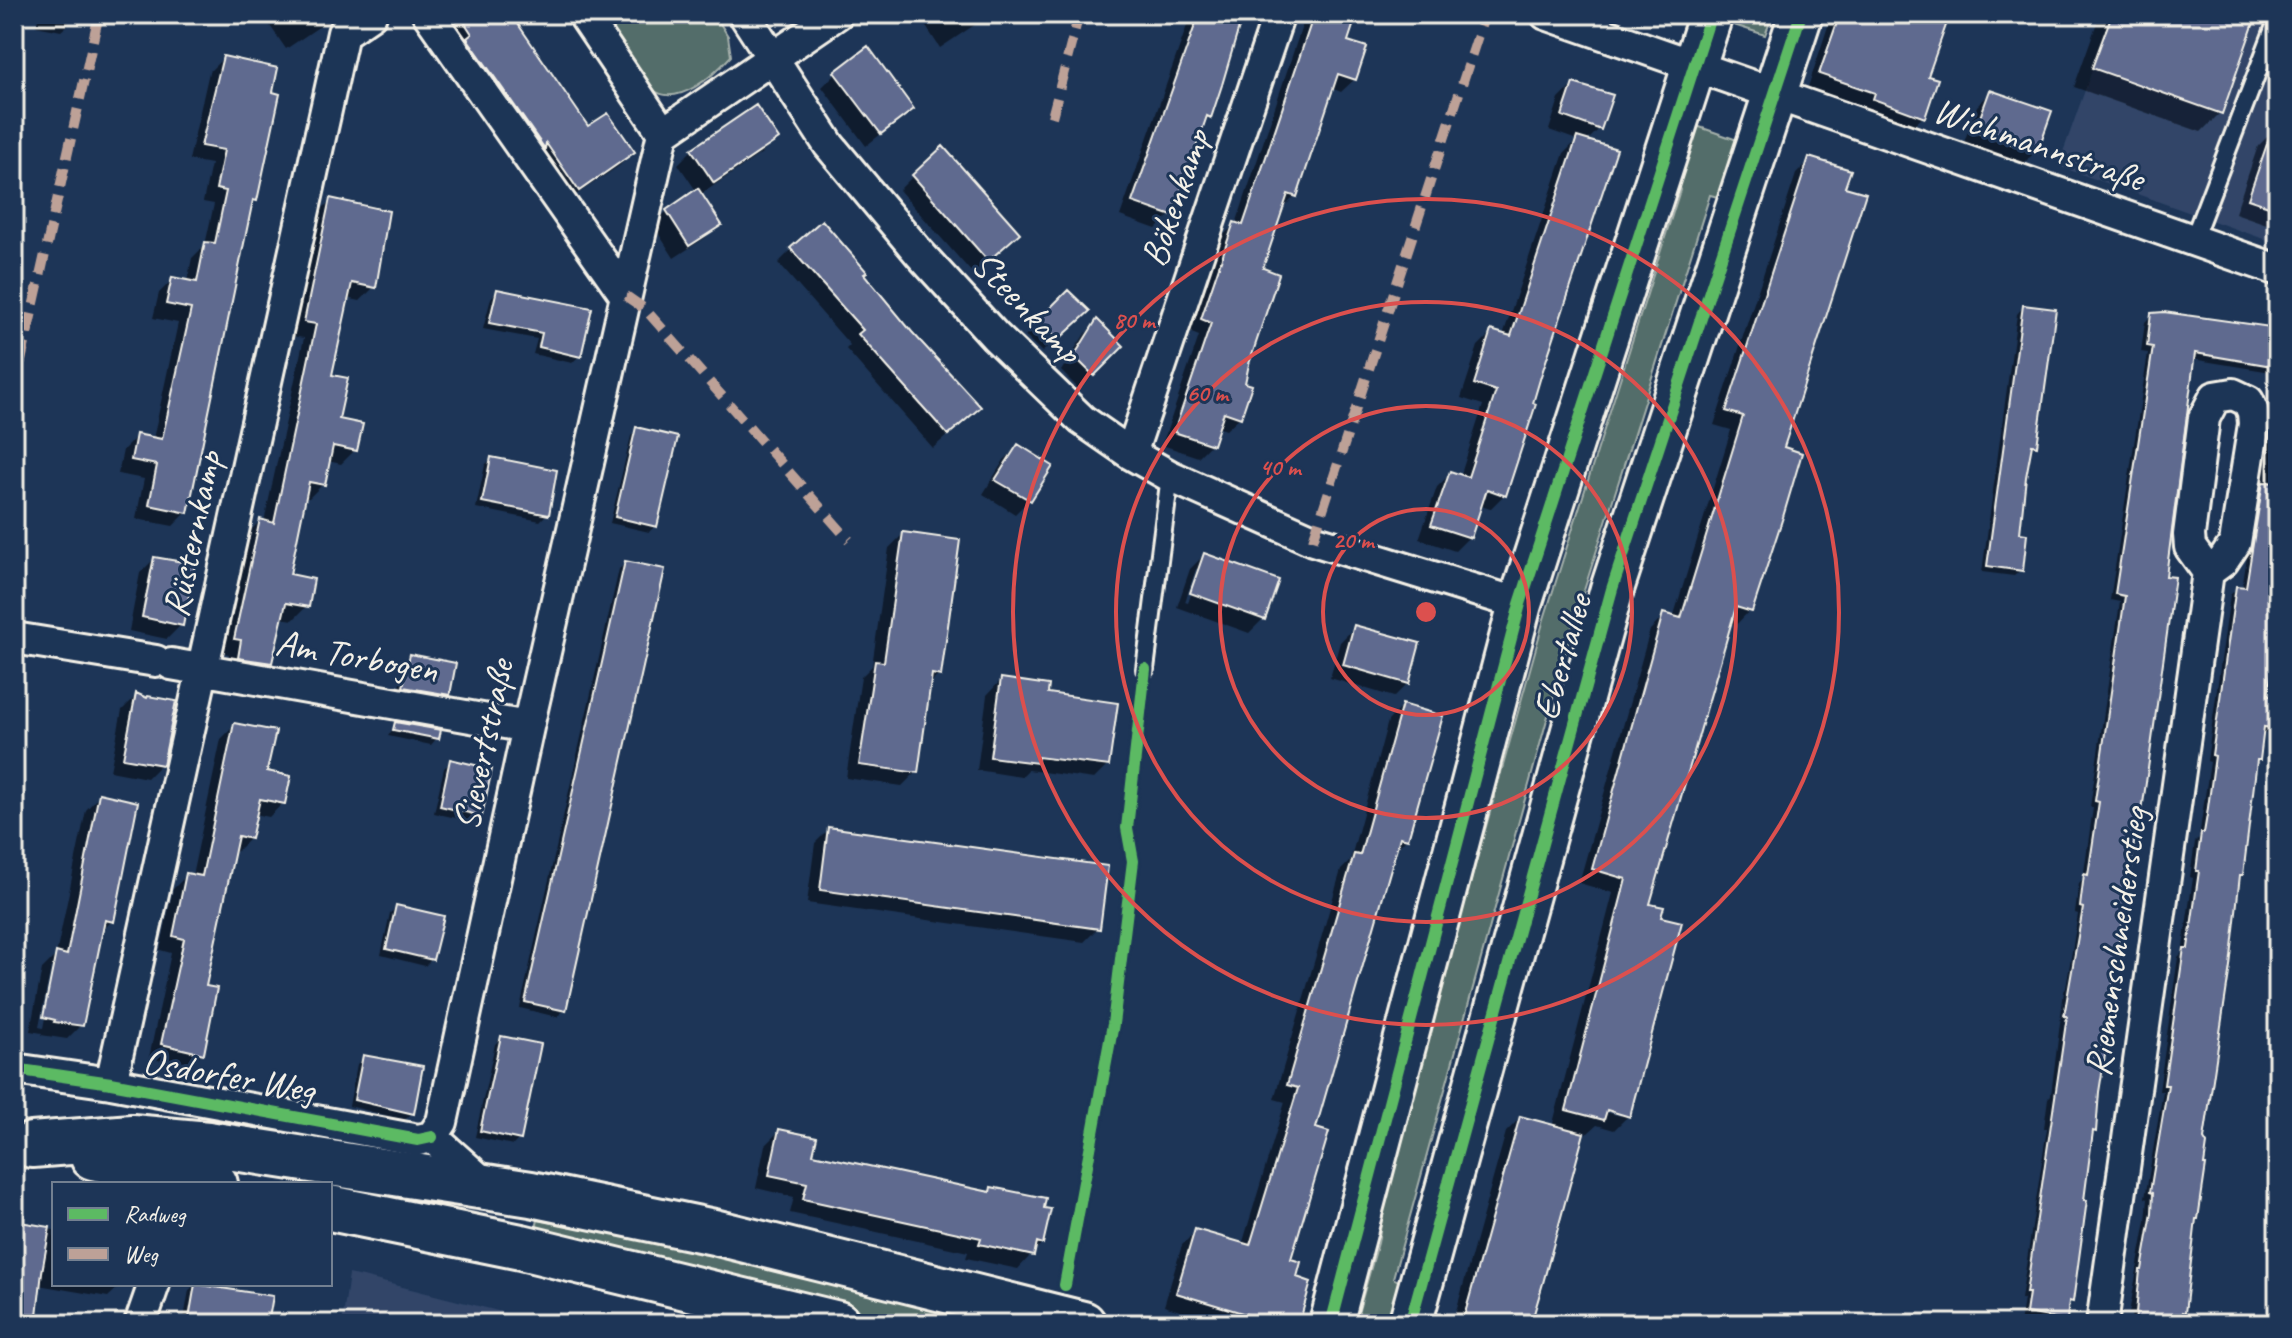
<svg xmlns="http://www.w3.org/2000/svg" width="2292" height="1338" viewBox="0 0 2292 1338" font-family="Caveat,sans-serif">
	<style>
		.built { fill: #304568 }
		.green { fill: #536d6b; stroke: #a4afaa; stroke-width: 2 }
		.shadow { fill: #0007; fill-rule: evenodd }
		.building { fill: #5e6b8f; stroke: #f4f1e8; stroke-width: 2 }
		.lines { fill: none; stroke-linecap: round; stroke-linejoin: round }
		.service-casing { stroke: #f4f1e8; stroke-width: 22 }
		.minor-casing { stroke: #f4f1e8; stroke-width: 36 }
		.secondary-casing { stroke: #f4f1e8; stroke-width: 48 }
		.primary-casing { stroke: #f4f1e8; stroke-width: 50 }
		.service { stroke: #1d3557; stroke-width: 16 }
		.minor { stroke: #1d3557; stroke-width: 30 }
		.secondary { stroke: #1d3557; stroke-width: 42 }
		.primary { stroke: #1d3557; stroke-width: 44 }
		.quiet { stroke: #bda197; stroke-width: 10; stroke-dasharray: 20 10; stroke-linecap: butt }
		.cycleway-casing { stroke: #1d3557; stroke-width: 17 }
		.cycleway { stroke: #5cba63; stroke-width: 12 }
		.ring { fill: none; stroke: #dc504e; stroke-width: 4 }
		.labels { text-anchor: middle; dominant-baseline: central; stroke-width: 6; stroke-linejoin: round; paint-order: stroke }
		.street-label { font-size: 38px; fill: #f4f1e8; stroke: #1d3557 }
		.centre { fill: #dc504e; stroke: #1d3557; stroke-width: 4 }
		.ring-label { font-size: 24px; text-anchor: middle; font-weight: bold; fill: #dc504e; stroke: #1d3557; stroke-width: 6; stroke-linejoin: round; paint-order: stroke }
	</style>
	<rect width="100%" height="100%" fill="#1d3557"/>
	<filter id="ink" filterUnits="userSpaceOnUse"><feTurbulence type="fractalNoise" baseFrequency=".0125" numOctaves="2"/><feDisplacementMap in="SourceGraphic" scale="16" xChannelSelector="R" yChannelSelector="G"/><feConvolveMatrix kernelMatrix="1 2 1 2 8 2 1 2 1" color-interpolation-filters="sRGB"/></filter>
	<g filter="url(#ink)">
		<path class="built" d="M2112 14H2278V244L2058 166Z
			M349 1274 363 1277 550 1324H342Z"/>
		<path class="green" d="M602 14H714L728 36 731 56C714 75 678 108 653 90Z
			M1737 14H1773L1765 35 1734 25Z
			M1688 123 1740 141 1722 198 1710 195 1573 625 1393 1278 1402 1283 1391 1324H1355L1378 1243 1383 1213 1381 1185 1398 1141 1544 619 1680 190 1672 171Z
			M538 1220 722 1254 1014 1324H926L847 1311 535 1232Z"/>
		<path class="shadow" d="M39 14H70L68 25 61 31 36 26Z
			M267 14H338L286 49 264 17Z
			M435 14H509L588 129 633 152 619 166 564 203Z
			M930 14H991L940 48 923 22Z
			M1191 14H1243L1209 117 1202 124 1170 215 1156 229 1120 216Z
			M1306 14H1355L1346 42 1355 79 1341 92 1331 88 1295 196 1281 210 1260 269 1240 417 1226 430 1217 427 1211 444 1198 457 1162 445 1199 336 1189 332 1221 237 1236 224Z
			M1832 14H1947L1926 77 1923 117 1910 129 1862 112 1864 106 1808 87Z
			M2100 14H2255L2220 113 2201 132 2074 87Z
			M223 58 255 200 250 205 187 512 173 526 136 519 144 479 118 474 123 450 137 436 153 439 178 323 153 318 159 293 173 279 187 282 192 258 205 245 214 204 203 202 211 164 189 160 209 72Z
			M836 73 912 109 866 146 822 87Z
			M1573 85 1600 128 1586 142 1540 375 1504 495 1490 509 1481 506 1469 537 1455 551 1419 539 1437 487 1451 473 1460 477 1483 405 1461 398 1478 346 1492 332 1503 335 1564 153 1577 140 1549 130 1559 99Z
			M1991 92 2035 152 2021 166 1963 145 1977 106Z
			M2272 132 2278 134V228L2235 213 2258 146Z
			M776 139 762 153 700 195 719 224 705 238 674 258 653 225 667 211 697 192 678 164 692 150Z
			M1810 160 1781 448 1750 610 1736 625 1730 623 1648 905 1628 1116 1614 1130 1597 1125 1588 1133 1582 1132 1529 1324H1432L1438 1318 1453 1322 1506 1132 1520 1118 1552 1127 1613 893 1579 883 1650 630 1664 616 1673 618 1731 430 1714 425 1796 174ZM1598 1106 1621 1112V1116L1597 1110Z
			M913 176 1004 247 973 274 899 190Z
			M331 200 374 287 360 301 346 298 329 377 337 421 355 450 341 464 328 461 323 484 309 498H304L288 575 307 606 293 620 281 618 270 662 256 677 225 671 229 654 221 652 246 535 260 521 264 522 304 338 291 336 317 214Z
			M14 232 24 234 14 277Z
			M792 249 862 274 964 421 933 448 846 349 850 345 778 263Z
			M497 291 579 356 572 363 533 354 537 339 483 329 491 298Z
			M1068 293 1073 325 1042 352 1025 336Z
			M2023 307 2035 445 2029 451 2017 535 2021 570 2014 576 1982 572 2017 314Z
			M2152 315 2278 330V623L2266 696 2278 698V730L2274 735 2261 733 2255 762 2242 875 2238 878 2202 1139 2184 1312 2179 1316 2178 1324H2130L2132 1313H2129L2146 1221 2148 1199 2145 1198 2163 1091H2159L2178 957 2182 953 2193 878 2190 877 2195 842 2199 838 2201 823 2210 762 2207 761 2230 595 2237 588 2242 589 2266 435 2271 372 2192 359 2137 813 2097 1092 2094 1131 2090 1134 2071 1301 2067 1305 2065 1319 2060 1324H2020L2024 1299H2021L2047 1128H2044L2048 1098 2051 1095 2064 991 2066 988 2078 914 2075 913 2079 883 2083 879 2093 808 2090 807 2120 602 2110 600 2148 353 2141 352 2145 322Z
			M1097 322 1122 346 1079 389 1061 371 1084 335Z
			M637 430 655 526 649 532 610 523 631 436Z
			M1018 447 1050 466 1029 500 1015 514 983 494 1004 460Z
			M491 459 547 514 540 521 476 508 485 465Z
			M903 534 939 675 928 685 916 772 902 786 846 778 861 677 872 666 889 548Z
			M1204 555 1263 619 1249 633 1177 607 1190 569ZM1196 569H1200L1188 603 1185 602Z
			M154 559 181 625 167 639 129 631 140 573Z
			M626 563 564 1010 557 1017 520 1008 619 569Z
			M1354 628 1408 683 1394 697 1330 678 1340 642Z
			M411 656 448 694 441 700 398 693 404 663Z
			M1001 680 1045 694 1108 765 1094 779 1028 770 1021 777 977 770 987 695Z
			M136 696 161 764 147 778 110 771 122 710Z
			M1402 706 1407 838 1394 851 1313 1129 1289 1260 1294 1279 1296 1324H1221L1164 1306 1182 1245 1196 1231 1242 1245 1285 1102 1274 1099 1341 870 1350 861 1388 721Z
			M396 724 437 738 431 745 388 736Z
			M235 725 283 803 269 817 255 814 250 838 236 852H232L204 987 202 1053 188 1067 149 1058 171 953 160 950 173 889 187 875 192 876 221 739Z
			M451 762 480 815 474 822 434 813 444 768Z
			M100 795 112 921 100 933 81 1025 67 1039 41 1035 42 1033 30 1031 42 969 56 955 86 810ZM51 967H55L43 1028 39 1027Z
			M829 829 1098 928 1084 942 807 903 815 843Z
			M397 907 432 959 425 966 381 955 390 913Z
			M501 1038 519 1139 513 1145 475 1137 495 1044Z
			M364 1057 421 1067 412 1113 405 1120 349 1106 357 1064Z
			M779 1131 811 1155 988 1193 992 1189 1042 1210V1243L1018 1269 966 1258 968 1252 790 1213 794 1197 756 1188 765 1145Z
			M14 1223 54 1230V1284L121 1285 108 1297 38 1285 34 1324H14Z
			M196 1284 271 1298 266 1324H183L189 1290Z"/>
		<path class="building" d="M459 14H511L588 126 608 113 635 152 579 191 546 143 545 149 467 38 472 34Z
			M1199 14H1243L1222 85 1211 118 1207 116 1172 216 1132 202Z
			M1314 14H1357L1348 41 1367 47 1356 80 1338 74 1297 197 1288 194 1263 268 1279 274 1249 364 1245 383 1252 385 1241 418 1224 412 1213 445 1174 432 1211 323 1201 319 1234 222 1243 225Z
			M1840 14H1950L1928 76 1938 79 1925 118 1873 99 1875 93 1819 74Z
			M2112 14H2257L2222 114 2092 68Z
			M868 46 914 109 881 134 834 72Z
			M223 56 278 68 273 92 280 94 257 201 253 200 188 513 149 505 157 465 131 460 136 434 162 439 191 309 166 304 172 277 197 282 205 242 215 243 226 191 216 189 224 150 201 146Z
			M1573 83 1613 95 1601 130 1562 116Z
			M1990 90 2052 111 2037 153 1975 131Z
			M756 105 779 139 714 183 691 149Z
			M2274 124H2278V209L2248 199Z
			M1577 137 1617 149 1541 376 1533 403 1536 404 1506 496 1487 489 1471 538 1431 525 1450 471 1468 477 1496 391 1474 384 1491 330 1511 336Z
			M943 146 1020 233 988 261 912 175Z
			M1809 157 1851 170 1845 187 1866 193 1784 447 1802 453 1783 517 1752 612 1736 607 1650 904 1664 907 1661 917 1682 922 1634 1100 1630 1117 1607 1110 1604 1120 1566 1110 1626 879 1592 869 1663 613 1681 618 1743 416 1726 411Z
			M698 188 722 225 689 246 666 210Z
			M330 198 389 211 376 288 352 283 332 375 348 378 339 419 363 424 357 451 333 446 325 485 309 482 290 574 314 579 309 607 286 603 272 663 238 658 241 640 234 639 260 519 274 523 316 324 304 322Z
			M822 220 867 272 864 274 912 332 981 407 948 435 858 334 863 330 790 248Z
			M497 289 592 308 581 357 539 347 542 333 489 323Z
			M1068 290 1090 311 1058 340 1038 320Z
			M2023 305 2056 309 2037 446 2032 445 2026 477 2020 533 2027 534 2023 571 1987 566Z
			M2164 312 2278 328V367L2195 353 2166 576 2175 577 2142 811 2140 810 2134 843 2126 916H2124L2120 934 2113 985 2116 986 2099 1092 2096 1132 2093 1131 2084 1200H2087L2073 1302 2069 1301 2067 1320 2026 1313 2029 1293H2026L2067 1016H2064L2083 908 2080 907 2084 874 2088 875 2099 802 2095 801 2125 596 2115 594 2153 347 2147 346 2151 313Z
			M1097 319 1124 346 1094 376 1074 356Z
			M636 427 678 437 657 527 615 517Z
			M1018 444 1053 466 1031 501 995 480Z
			M491 457 557 470 549 515 482 502Z
			M2263 482 2278 483V625L2268 695 2278 696V729L2264 727 2260 760H2257L2243 875H2240L2230 966 2204 1139 2207 1144 2204 1165H2206L2198 1219H2196L2185 1313 2182 1312 2180 1324H2135L2140 1270H2142L2152 1213 2153 1193 2150 1192 2168 1085H2164L2184 948H2188L2199 871H2196L2201 833H2204L2207 815 2215 756 2212 755 2236 586 2246 587Z
			M903 532 960 540 941 676 932 674 918 773 859 765 875 661 884 662Z
			M1204 553 1279 580 1265 620 1190 593Z
			M154 557 195 564 183 626 142 617Z
			M625 561 665 569 566 1011 525 1002Z
			M1354 625 1420 643 1409 684 1343 665Z
			M410 654 456 663 450 695 403 687Z
			M1001 678 1049 685 1048 693 1118 703 1109 766 1038 757 1037 763 990 757Z
			M136 693 147 698 148 696 176 701 163 765 123 758Z
			M1402 704 1443 716 1408 839 1400 837 1316 1128 1329 1132 1291 1259 1301 1262 1297 1277 1311 1282 1299 1324H1279L1176 1293 1195 1229 1250 1245 1298 1088 1287 1085 1354 854 1360 855Z
			M395 722 441 730 439 739 393 730Z
			M234 723 276 731 267 771 291 776 285 804 260 799 251 839 238 836 206 986 217 988 204 1054 161 1044 184 939 173 936 186 873 202 876Z
			M450 759 492 769 482 816 440 806Z
			M99 793 138 802 114 922 105 920 83 1026 54 1022 55 1020 43 1017 56 952 67 955Z
			M828 827 1108 866 1100 929 820 890Z
			M396 905 444 916 433 960 386 949Z
			M501 1036 541 1044 521 1140 480 1131Z
			M363 1055 423 1066 414 1114 354 1100Z
			M1520 1116 1584 1133 1543 1283 1531 1324H1462Z
			M779 1129 817 1137 813 1154 990 1192 991 1187 1046 1198 1044 1208 1051 1209 1043 1244 1037 1242 1034 1256 979 1244 981 1238 803 1199 807 1183 769 1175Z
			M14 1221 50 1227 42 1272 36 1324H14Z
			M195 1284 273 1296 268 1324H188Z"/>
		<g class="lines">
			<defs>
				<path id="service" d="M2193 240 2278 18
					M1145 669 1170 476"/>
				<path id="minor" d="M428 14 626 296
					M583 14 663 133
					M744 14 829 145 920 254 995 336 1082 420 1131 454 1170 476 1313 540 1520 604
					M1546 14 2278 270
					M663 133 837 14
					M1131 454 1279 14
					M14 638 156 661
					M171 664 528 727
					M14 1069 111 1083 418 1140 432 1137
					M111 1083 343 33 371 14
					M432 1137 442 1122 528 727 663 133
					M432 1137 488 1187
					M140 1324 154 1284
					M2102 1324 2208 572 2223 561 2235 543 2254 424 2253 412 2248 401 2233 394 2215 397 2204 418 2189 535 2190 547 2208 572"/>
				<path id="secondary" d="M1331 1324 1520 604 1711 14
					M1410 1324 1612 589 1801 14"/>
				<path id="primary" d="M32 1145 132 1137 208 1144 531 1194 714 1232 1083 1324
					M93 1157 215 1184
					M330 1208 521 1247 838 1324"/>
			</defs>
			<use href="#service" class="service-casing"/>
			<use href="#minor" class="minor-casing"/>
			<use href="#secondary" class="secondary-casing"/>
			<use href="#primary" class="primary-casing"/>
			<use href="#service" class="service"/>
			<use href="#minor" class="minor"/>
			<use href="#secondary" class="secondary"/>
			<use href="#primary" class="primary"/>
			<path class="quiet" d="M1052 117 1079 14
				M626 296 645 309 849 540
				M14 392 99 14
				M1313 540 1485 14"/>
			<defs>
				<path id="cycleway" d="M14 1069 111 1083 418 1140 432 1137
					M1065 1285 1113 1024 1133 861 1127 828 1145 669
					M1331 1324 1520 604 1711 14
					M1410 1324 1612 589 1801 14"/>
			</defs>
			<use href="#cycleway" class="cycleway-casing"/>
			<use href="#cycleway" class="cycleway"/>
		</g>
	</g>
	<g class="ring">
		<circle cx="1426" cy="612" r="103"/>
		<circle cx="1426" cy="612" r="206"/>
		<circle cx="1426" cy="612" r="310"/>
		<circle cx="1426" cy="612" r="413"/>
	</g>
	<g class="labels">
		<g class="street-label">
			<text transform="translate(2039 144) rotate(19)">Wichmannstraße</text>
			<text transform="translate(1175 198) rotate(-71)">Bökenkamp</text>
			<text transform="translate(1027 307) rotate(46)">Steenkamp</text>
			<text transform="translate(192 534) rotate(-78)">Rüsternkamp</text>
			<text transform="translate(357 656) rotate(10)">Am Torbogen</text>
			<text transform="translate(1562 657) rotate(-74)">Ebertallee</text>
			<text transform="translate(483 745) rotate(-78)">Sievertstraße</text>
			<text transform="translate(2116 942) rotate(-82)">Riemenschneiderstieg</text>
			<text transform="translate(229 1075) rotate(10)">Osdorfer Weg</text>
		</g>
	</g>
	<circle cx="1426" cy="612" r="12" class="centre"/>
	<g class="ring-label">
		<text x="1134" y="328">80 m</text>
		<text x="1207" y="401">60 m</text>
		<text x="1280" y="475">40 m</text>
		<text x="1353" y="548">20 m</text>
	</g>
	<rect width="2292" height="1338" fill="none" stroke="#1d3557" stroke-width="48"/>
	<rect x="24" y="24" width="2244" height="1290" fill="none" stroke="#f4f1e8" stroke-width="3" filter="url(#ink)"/>
	<rect x="52" y="1182" width="280" height="104" fill="#1d3557" stroke="#738091" stroke-width="2"/>
	<rect x="68" y="1208" width="40" height="12" fill="#5cba63" stroke="#738091" stroke-width="2"/>
	<text x="124" y="1222" font-size="24" fill="#f4f1e8">Radweg</text>
	<rect x="68" y="1248" width="40" height="12" fill="#bda197" stroke="#738091" stroke-width="2"/>
	<text x="124" y="1262" font-size="24" fill="#f4f1e8">Weg</text>
</svg>
